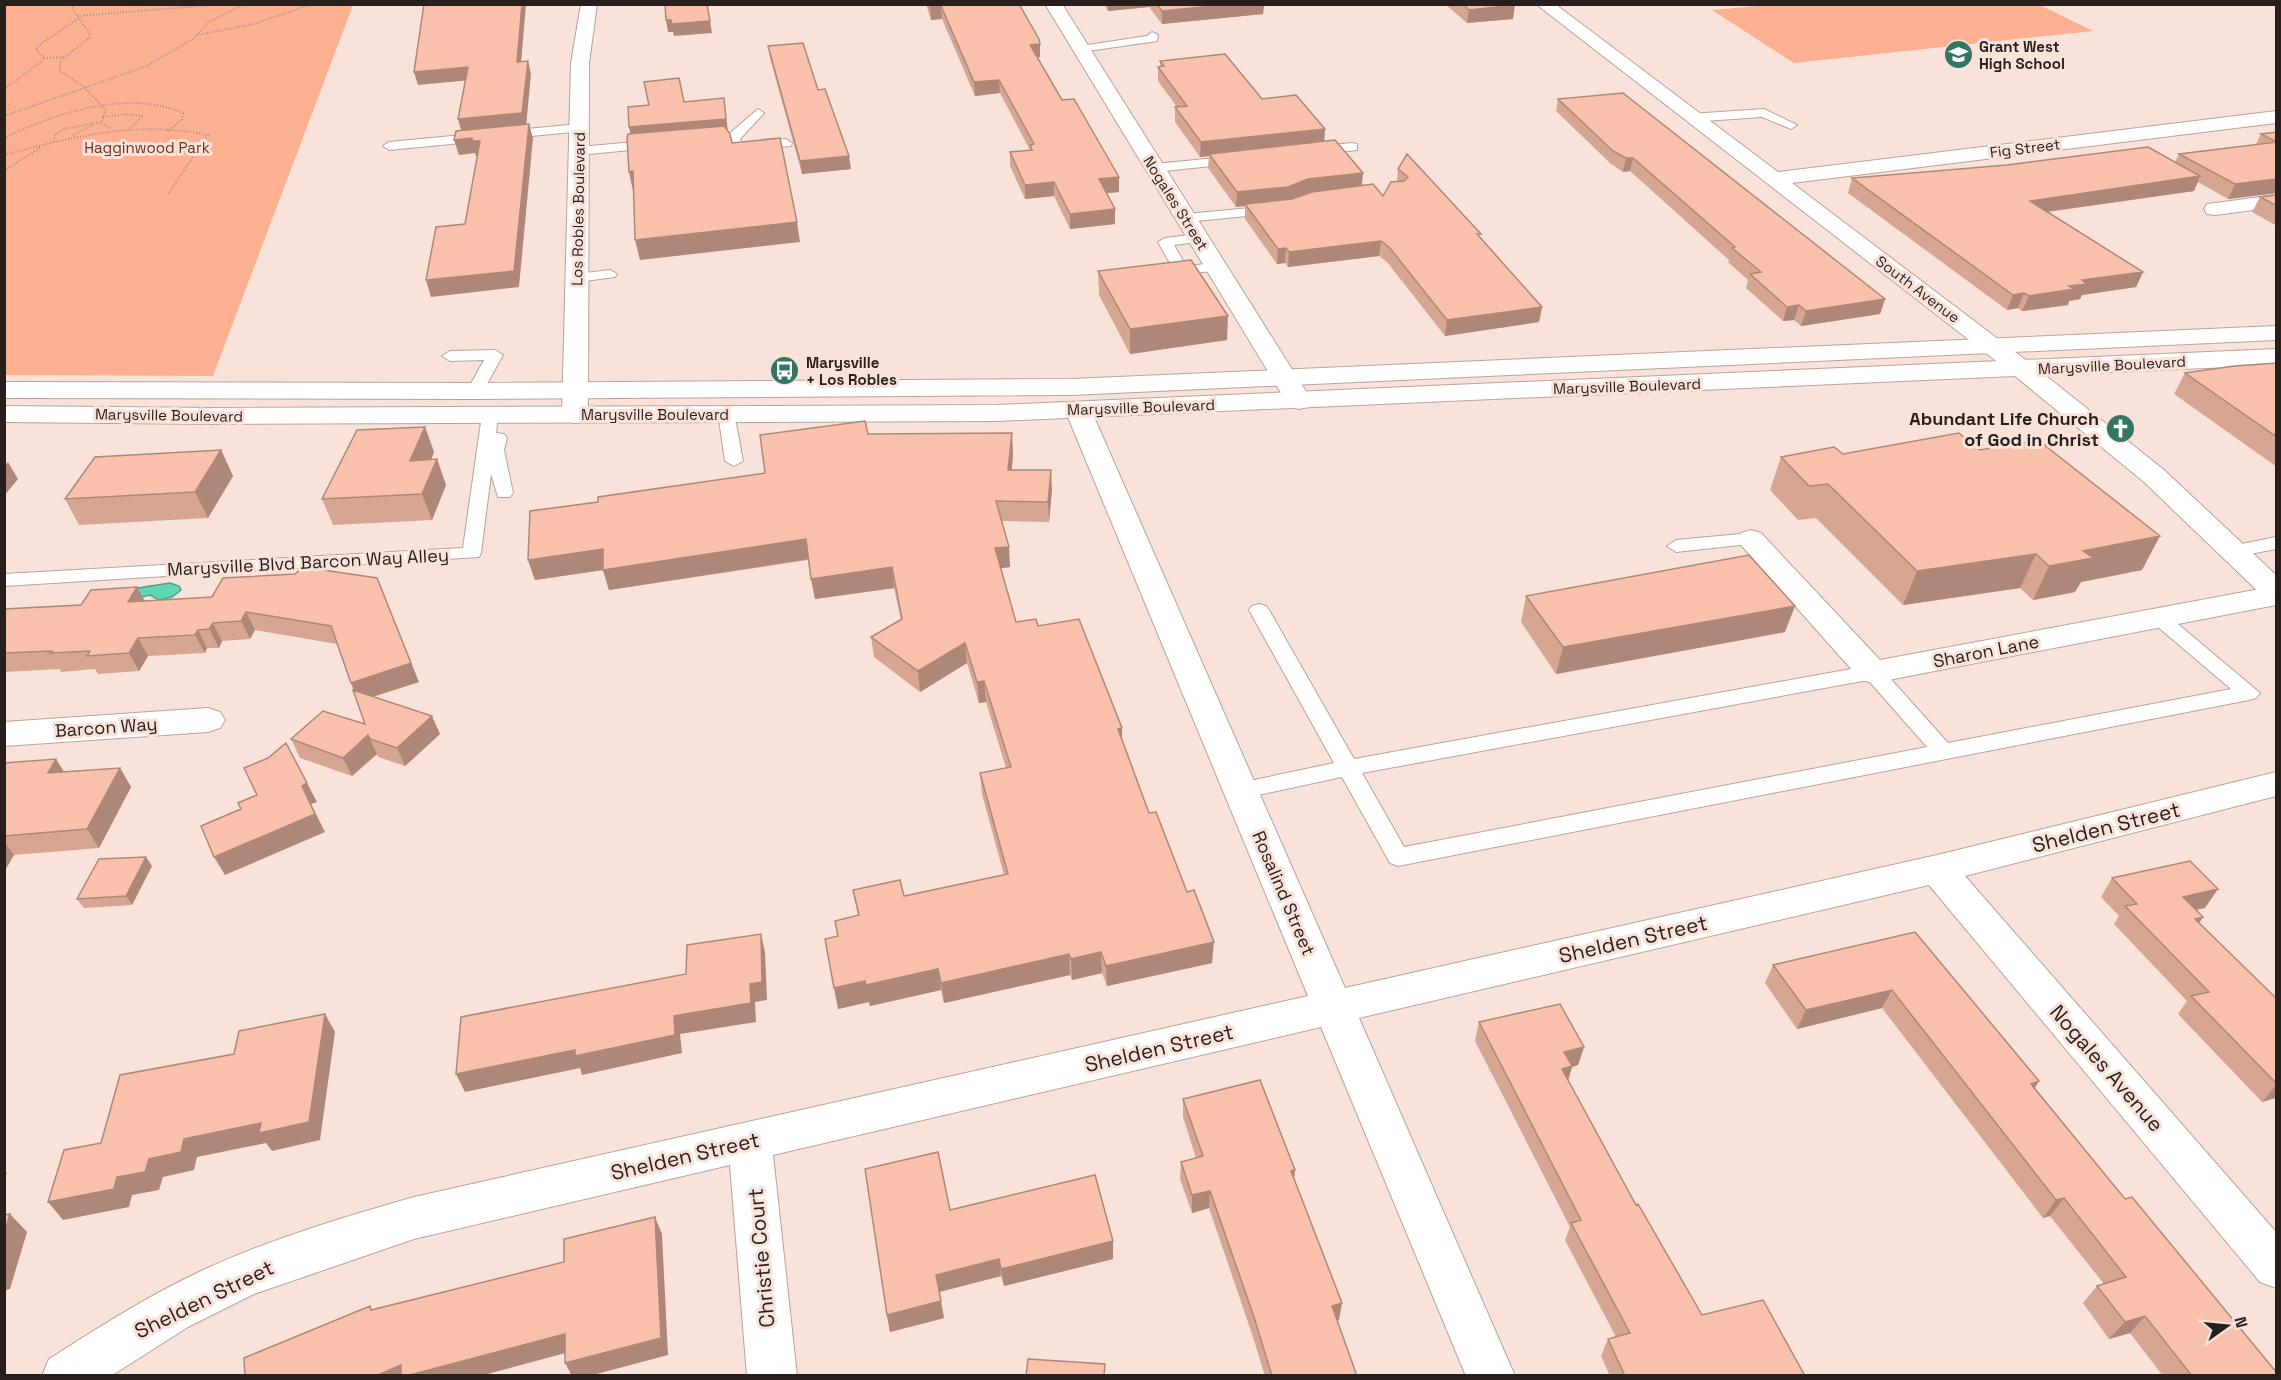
<svg xmlns="http://www.w3.org/2000/svg" width="2281" height="1380" viewBox="0 0 2281 1380" font-family="'Space Grotesk',sans-serif">
	<style>
		.green { fill: #fdb091 }
		.water { fill: #5fd7b7; stroke: #4ea088; stroke-width: 1.5 }
		.lines { fill: none; stroke-linecap: round; stroke-linejoin: round }
		.lane-casing { stroke: #b8a39a; stroke-width: 2 }
		.street-casing { stroke: #b8a39a; stroke-width: 2 }
		.secondary-casing { stroke: #b8a39a; stroke-width: 2 }
		.path { stroke: #a2918a; stroke-width: 2; stroke-dasharray: 1 2; stroke-linecap: butt }
		.lane { fill: #fff; fill-rule: evenodd }
		.street { fill: #fff; fill-rule: evenodd }
		.secondary { fill: #fff; fill-rule: evenodd }
		.wall { fill: #d6a693 }
		.shaded-wall { fill: #ae8778 }
		.building { fill: #f9c1ab; stroke: #ae8778; stroke-width: 1.5 }
		.labels { text-anchor: middle; dominant-baseline: central; stroke-width: 6; stroke-linejoin: round; paint-order: stroke }
		.far-poi-label { font-size: 15px; font-weight: bold; fill: #271f1c; stroke: #f9e2d9; text-anchor: start }
		.far-park-label { font-size: 15px; fill: #6b321a; stroke: #f9e2d9 }
		.far-street-label { font-size: 15px; fill: #271f1c; stroke: #f9e2d9 }
		.poi-label { font-size: 18px; font-weight: bold; fill: #271f1c; stroke: #f9e2d9; text-anchor: end }
		.street-label { font-size: 18px; fill: #271f1c; stroke: #f9e2d9 }
		.near-street-label { font-size: 21px; fill: #271f1c; stroke: #f9e2d9 }
	</style>
	<rect width="100%" height="100%" fill="#f9e2d9"/>
	<path class="green" d="M5 4 353 5 213 376 5 375Z
		M1769 5H2040L2093 31 1794 63 1712 10Z"/>
	<path class="water" d="M170 583 179 586 181 590 172 597 159 600 150 595 133 599 132 589Z"/>
	<g class="lines">
		<defs>
			<path id="lane" d="M1152 32 1158 35 1157 41 1081 52 1075 49 1081 46 1147 36Z
				M758 109 764 113 740 139 742 143 786 139 792 143 791 146 738 151 733 150 729 142 702 144 696 140 702 136 729 134Z
				M1764 109 1797 125 1791 129 1762 117 1690 122 1684 118 1690 114Z
				M579 124 585 128 583 131 389 150 383 146 389 142Z
				M656 140 661 141V147L579 155 573 151 579 147Z
				M1352 143 1357 144V150L1314 155 1308 151 1314 147Z
				M1235 156 1240 157V163L1155 172 1148 168 1155 164Z
				M1272 206 1277 207V213L1186 222 1179 218 1186 214Z
				M1199 234 1206 238 1204 241 1174 245 1186 266 1216 263 1223 267 1216 271 1176 274 1158 242 1165 238Z
				M610 270 617 274 615 277 577 282 570 278 577 274Z
				M495 350 503 355 483 391 475 396 467 391 484 360 450 361 442 356 450 351Z
				M726 408 734 413 743 461 734 466 725 461 718 413Z
				M490 410 498 415 496 433 504 434 507 438 504 450 513 493 510 497H498L491 474 481 553 479 557 4 586V574L463 548 482 415Z
				M1751 533 1760 539 1758 543 1676 552 1667 546 1676 540Z
				M2276 537V549L2234 557 2225 551 2227 547Z
				M1259 604 1266 606 1269 610 1354 759 1873 665 1880 667 1948 743 2231 689 2152 622 2149 618 2152 614H2166L2260 693 2256 698 2249 700 1398 866 1390 863 1342 777 1240 799 1232 797 1229 791 1232 785 1240 783 1334 763 1249 610 1252 606ZM1868 680 1927 747 1404 847 1362 773Z"/>
			<path id="street" d="M581 4H597L589 63 588 415 584 421 575 423 566 421 562 415 571 63Z
				M1045 4H1062L1312 401 1308 407 1299 409 1290 407 1286 401Z
				M1536 4H1555L1778 172 2276 111V123L1792 183 2031 364 2035 369 2031 374 2022 377 2013 374Z
				M2276 195V207L2215 215 2207 214 2204 209 2207 204 2215 203Z
				M1078 402 1087 404 1091 410 1345 988 1937 855 2276 772V796L1965 876 2276 1232V1288L2260 1282 1929 885 1359 1018 1515 1376H1466L1321 1027 773 1155 797 1376H747L730 1165 414 1239 254 1294 188 1327 111 1376H42L49 1359C98 1328 146 1297 199 1272 267 1240 341 1218 414 1197L1308 996 1065 410 1069 404Z
				M1751 530 1761 533 1880 660 2276 586V605L1873 683 1861 680 1741 545 1736 539 1741 533Z
				M208 708 220 712 225 720 220 728 208 732 4 746V722Z"/>
			<path id="secondary" d="M2276 326V340L1071 395 475 399 4 398V382L475 383 1071 379Z
				M2276 349V365L2045 375 2164 470 2276 575V601L2265 598 2144 482 2015 376 997 421 213 424 4 422V406L213 408 997 405Z"/>
		</defs>
		<use href="#lane" class="lane-casing"/>
		<use href="#street" class="street-casing"/>
		<use href="#secondary" class="secondary-casing"/>
		<path class="path" d="M74 4 72 8 90 34 89 38 60 61V71L84 87 106 110 101 123 111 129
			M78 16 225 4
			M198 35 254 24 312 4
			M44 58 64 57
			M4 89 41 62 44 58 36 50 38 46 79 18
			M4 116 147 66 193 39 209 22 245 4
			M103 117 127 114 143 116 128 130
			M73 135 93 125
			M4 138C55 113 129 89 183 113L182 119 167 132
			M54 142 55 134 64 129 101 122
			M4 155C71 137 139 120 208 135L168 194
			M4 171 41 147"/>
		<use href="#lane" class="lane"/>
		<use href="#street" class="street"/>
		<use href="#secondary" class="secondary"/>
	</g>
	<path class="wall" d="M926 4H1019L1040 44V57L1037 58 1062 100 1119 177V192L1106 193 1115 224 1070 229 1054 196 1025 199 1010 166V152L1030 150 1000 93 975 96 942 19 931 20Z
		M1104 4H1264L1263 14 1162 24 1149 7 1108 11Z
		M1445 4H1514L1513 19 1467 23Z
		M768 46 818 90 851 169 802 174 770 58Z
		M1160 61 1262 99 1325 129 1324 141 1363 173 1362 186 1383 196 1397 181 1398 169 1480 238 1542 307 1539 322 1445 336 1387 262 1379 256 1288 267 1285 263 1277 264 1245 219V206L1236 207 1208 168 1209 156 1200 157 1175 122V107H1177L1158 81V67L1160 66Z
		M1558 99 1885 299 1880 314 1801 326 1794 320 1783 321 1746 288 1748 280 1728 262 1729 260 1630 171 1623 172 1611 164 1556 111Z
		M2277 132V193L2228 199 2198 182 2194 191 2048 212 2143 272 2136 287 2082 295 2080 299 2069 301 2068 305 2022 311 2018 308 2007 310 1848 193 1852 178 2175 162 2179 154 2256 144 2261 134Z
		M2277 195V226L2252 212 2260 197Z
		M1098 271 1227 340 1130 354 1099 295Z
		M2277 363V467L2174 394 2185 373Z
		M425 427 434 452 431 460 437 459 446 485 432 520 333 525 322 499Z
		M868 434 1013 453 1012 470 1052 490 1049 522 1002 521 1010 567 1001 568 1016 622 1038 626 1122 741 1149 813 1212 963 1107 986 1102 973 1072 980 1070 975 944 1003 941 990 870 1006 869 1002 838 1009V936L858 915 853 890 904 896 1004 875 982 794 980 773 1006 768 986 702 979 703 967 663 920 692 874 657 871 637 901 620 894 588 815 599 808 560 609 590 603 570 535 580 528 560 598 502 765 473Z
		M221 450 233 476 208 518 79 525 65 499Z
		M1980 450 2142 570 2081 582 2075 592 2033 600 2020 588 1903 605 1816 518 1798 520 1770 490 1781 457Z
		M295 574 419 682 373 697 440 734 405 766 378 757 377 754 352 776 300 758 291 739 365 724 354 691 337 644 255 630 250 639 222 641 219 648H207L205 653 148 656 139 671 98 674 95 669 61 672 60 669 4 672V609L212 597Z
		M1526 596 1785 632 1556 674 1521 622Z
		M4 763 64 772 120 768 131 787 99 848 14 855 4 872Z
		M152 866 132 905 84 908 77 899Z
		M2112 878 2205 908 2195 910 2203 917 2199 923 2277 999V1100L2275 1098 2262 1102 2178 1014 2187 1001 2114 924 2119 916 2101 897Z
		M1915 932 2039 1081 2035 1088 2125 1199 2277 1376H2163L2130 1333 2109 1339 2083 1303 2097 1286 2104 1284 2050 1216 2043 1218 1882 1008 1797 1029 1765 983 1773 965Z
		M1479 1022 1584 1047 1578 1065 1572 1067 1568 1080 1636 1205 1702 1315 1805 1376H1610L1601 1356 1608 1339 1616 1337 1565 1240 1570 1227 1475 1041Z
		M1183 1099 1295 1170 1294 1179 1339 1320 1337 1321 1357 1376H1265L1252 1334 1209 1208 1192 1213 1180 1179 1181 1162 1196 1158 1183 1117Z
		M950 1210 1113 1241V1259L1004 1286 1001 1276 939 1292 944 1318 890 1332 887 1315Z"/>
	<path class="shaded-wall" d="M522 4H526L520 75 517 62Z
		M1108 4H1149V7L1108 11Z
		M1231 4H1264L1263 14 1162 24V11Z
		M1515 5 1513 19 1467 23 1469 10Z
		M941 6 942 19 931 20 930 7Z
		M666 20 710 21 712 33 674 36 673 32H668Z
		M1040 44V57L1030 58V45Z
		M528 61 531 74 526 127 462 133 458 119Z
		M468 67 471 80 418 85 414 72Z
		M999 80 1000 93 975 96 974 82Z
		M724 98 728 132 632 140 629 127Z
		M529 124 533 138 519 287 431 297 426 280 514 271Z
		M1325 129 1324 144 1209 154V156L1200 157 1201 142Z
		M472 138 480 141 484 155 476 156 475 153 459 155 454 140Z
		M849 156 851 169 802 174 800 161Z
		M1626 158H1633L1630 171 1623 172Z
		M633 171V191L629 172Z
		M1363 173 1361 188 1287 202 1245 204V206L1236 207 1237 192 1308 179Z
		M2200 176 2194 191 2024 215 2030 201Z
		M1119 177V192L1099 194V179Z
		M2277 179V193L2228 199 2235 184Z
		M1054 182V196L1025 199V185Z
		M1115 209V224L1070 229V214Z
		M797 222 800 242 640 260 635 240Z
		M1381 241 1379 256 1288 267 1289 252Z
		M1286 248 1285 263 1277 264 1278 249Z
		M2143 272 2136 287 2082 295 2080 299 2069 301 2068 305 2022 311 2029 296 2069 286 2082 280Z
		M2024 293 2018 308 2007 310 2013 295Z
		M1885 299 1880 314 1801 326 1806 311Z
		M1799 305 1794 320 1783 321 1787 307Z
		M1542 307 1539 322 1445 336 1447 320Z
		M1228 316 1227 340 1130 354V329Z
		M425 427 434 452 420 486 410 461Z
		M1012 433 1013 453 1010 490 1008 470Z
		M221 450 233 476 208 518 195 492Z
		M437 459 446 485 432 520 422 494Z
		M8 462 18 479 4 496V466Z
		M1051 470 1052 490 1049 522 1048 502Z
		M2160 536 2142 570 2081 582 2075 592 2033 600 2049 566 2083 551Z
		M806 539 809 559 609 590 603 570 535 580 528 560 603 549Z
		M1009 547 1010 567 996 569 995 548Z
		M2036 554 2020 588 1903 605 1917 571Z
		M892 567 894 588 815 599 811 579Z
		M377 578 419 682 359 701 351 683Z
		M137 587 147 605 128 602Z
		M1795 606 1785 632 1556 674 1563 647Z
		M246 612 255 630 250 639 241 621Z
		M213 623 222 641 219 648 209 629Z
		M198 630 207 648 205 653 195 635Z
		M138 638 148 656 139 671 129 653Z
		M965 643 967 663 920 692 918 671Z
		M984 681 986 702 979 703 977 682Z
		M432 716 440 734 405 766 397 748Z
		M1122 728V749L1118 729Z
		M368 735 377 754 352 776 343 758Z
		M286 743 317 802 311 804 325 832 225 875 214 857 302 786Z
		M56 759 68 778 48 773Z
		M120 768 131 787 99 848 87 829Z
		M4 841 14 855 4 872Z
		M146 857 152 866 132 905 126 896Z
		M2218 889 2205 908 2171 915 2183 897Z
		M2203 917 2190 936 2195 919Z
		M761 934 765 952 767 1000 755 1002 756 1022 680 1034 682 1053 582 1075 580 1068 465 1092 456 1074 674 1016 750 984Z
		M1214 942 1212 963 1107 986 1106 966Z
		M1101 952 1102 973 1072 980 1071 959Z
		M1069 954 1070 975 944 1003 941 983Z
		M938 969 941 990 870 1006 869 1002 838 1009 834 988 865 981Z
		M1892 990 1882 1008 1797 1029 1806 1010Z
		M325 1014 335 1032 320 1140 272 1151 266 1143 197 1157 194 1170 163 1177 159 1190 132 1195 129 1207 63 1220 48 1202 117 1177 149 1159Z
		M1584 1047 1578 1065 1572 1067 1567 1084 1556 1087 1564 1052Z
		M2039 1081 2027 1099 2031 1084Z
		M2277 1084V1096L2275 1098 2262 1102Z
		M4 1170 7 1173 4 1180Z
		M1295 1170 1293 1187 1291 1171Z
		M1210 1191 1209 1208 1192 1213V1195Z
		M2064 1198 2050 1216 2043 1218 2056 1200Z
		M10 1214 27 1232 10 1289 4 1291V1234Z
		M655 1217 662 1234 668 1355 589 1376H572L565 1363Z
		M1113 1241V1259L1004 1286 1001 1269Z
		M999 1259 1001 1276 939 1292 936 1275Z
		M941 1301 944 1318 890 1332 887 1315Z
		M1342 1303 1339 1320 1329 1323 1332 1306Z
		M2145 1316 2130 1333 2109 1339 2125 1322Z
		M565 1334 573 1351 480 1376H376L401 1365Z"/>
	<path class="building" d="M424 4H522L517 62 528 61 522 113 458 119 468 67 414 72Z
		M665 4H707L710 21 672 24 671 20H666Z
		M929 4H1019L1039 39 1040 44 1030 45 1062 100 1074 99 1119 177 1099 179 1115 209 1070 214 1054 182 1025 185 1010 152 1032 150 1030 145 1034 144 999 80 974 82 941 6 930 7Z
		M1157 4H1231L1162 11Z
		M1463 4H1514L1515 5 1469 10Z
		M803 43 818 90 825 89 849 156 800 161 768 46Z
		M1225 54 1262 99 1296 95 1325 129 1201 142 1175 107 1187 106 1158 67 1164 66 1160 61Z
		M679 78 684 102 724 98 726 119 629 127 628 107 649 105 644 82Z
		M1623 93 1885 299 1806 311 1799 305 1787 307 1750 274 1761 272 1732 248 1735 247 1633 158H1626L1613 151 1558 99Z
		M529 124 514 271 426 280 436 227 465 224 480 141H472V138L454 140 456 131Z
		M724 126 730 134 732 143 780 138 797 222 635 240 633 171 629 172 627 138 628 134Z
		M2277 132V142L2261 134Z
		M1335 140 1363 173 1308 179 1288 187 1237 192 1209 154Z
		M2277 142V179L2235 184 2179 154Z
		M2148 147 2200 176 2030 201 2143 272 2082 280 2087 284 2069 286 2074 289 2029 296 2024 293 2013 295 1852 178 2007 165Z
		M1407 154 1481 234H1477L1542 307 1447 320 1389 247 1381 241 1289 252 1286 248 1278 249 1245 204 1292 199 1312 192 1373 184 1383 196 1391 182 1404 181 1408 177 1398 169Z
		M2277 195V206L2260 197Z
		M1191 260 1228 316 1130 329 1098 271Z
		M2277 363V437L2185 373 2234 366Z
		M865 421 868 434 1012 433 1008 470H1051L1048 502 996 501 1009 547 995 548 1016 622 1036 619 1038 626 1079 619 1122 728 1118 729 1149 813 1156 812 1187 892 1194 890 1214 942 1106 966 1101 952 1071 959 1069 954 941 983 938 969 866 985 865 981 834 988 825 939 838 936 835 921 859 915 853 890 900 880 904 896 1008 874 980 773 1011 767 984 681 977 682 965 643 918 671 871 637 902 619 892 567 811 579 806 539 603 570V549L528 560 530 511 598 502V497L765 473 760 435Z
		M425 427 410 461 437 459 422 494 322 499 357 430Z
		M1959 433 1980 450 2038 440 2160 536 2083 551 2093 558 2049 566 2036 554 1917 571 1828 484 1809 486 1781 457 1834 447 1843 454Z
		M221 450 195 492 65 499 95 457Z
		M1749 555 1795 606 1563 647 1526 596Z
		M303 567 377 578 411 663 351 683 331 626 246 612 241 621 213 623 209 629 198 630 195 635 138 638 129 653 87 656 90 651 50 653 52 651 4 653V609L81 605 91 590 137 587 128 602 212 597 223 578 295 574Z
		M353 690 432 716 397 748 370 739 368 735 343 758 291 739 323 711 365 724Z
		M286 743 307 783 302 786 315 814 214 857 201 826 241 809 238 803 257 795 244 768 268 758Z
		M56 759 48 773 120 768 87 829 4 836V763Z
		M146 857 126 896 77 899 99 859Z
		M2190 861 2218 889 2183 897 2203 917 2195 919 2277 999V1084L2191 996 2209 992 2125 906 2137 904 2112 878Z
		M1915 932 2039 1081 2031 1084 2125 1199 2132 1197 2277 1373V1376H2192L2145 1316 2125 1322 2097 1286 2126 1277 2064 1198 2056 1200 1892 990 1806 1010 1773 965Z
		M761 934 762 982 750 984 751 1003 674 1016 675 1035 575 1056V1050L456 1074 461 1017 686 974 687 945Z
		M1560 1004 1584 1047 1564 1052 1572 1066 1562 1069 1636 1205 1638 1204 1702 1315 1763 1300 1805 1376H1625L1608 1339 1630 1333 1571 1223 1581 1220 1479 1022Z
		M325 1014 309 1122 259 1133 261 1123 184 1139 181 1152 149 1159 145 1172 117 1177 114 1189 48 1202 64 1150 101 1143 120 1075 234 1054 239 1031Z
		M1260 1080 1295 1170 1291 1171 1342 1303 1332 1306 1357 1376H1272L1254 1317 1210 1191 1192 1195 1181 1162 1203 1156 1183 1099Z
		M938 1152 950 1210 1095 1175 1113 1241 1001 1269 999 1259 936 1275 941 1301 887 1315 865 1169Z
		M10 1214 4 1234V1215Z
		M655 1217 661 1338 565 1363V1334L406 1376H401V1365L376 1376H245L244 1358 370 1306 371 1310 564 1262V1239Z
		M1028 1359 1105 1364 1104 1376H1026Z"/>
	<defs>
		<symbol id="school-disc" viewBox="-11 -11 22 22"><circle r="9.5" fill="#357564" stroke="#f9e2d9"/><path d="M0-5L7-2L0 1L-7-2ZM-4 1L0 2.5L4 1V4Q0 6-4 4Z" fill="#fff"/></symbol>
		<symbol id="bus-disc" viewBox="-11 -11 22 22"><circle r="9.5" fill="#357564" stroke="#f9e2d9"/><path d="M-5-6H5V4H4V6H2V4H-2V6H-4V4H-5ZM-3.5-4V0h7V-4ZM-3.5 1.2v1.5H-2V1.2ZM2 1.2v1.5H3.5V1.2Z" fill="#fff"/></symbol>
		<symbol id="church-disc" viewBox="-11 -11 22 22"><circle r="9.5" fill="#357564" stroke="#f9e2d9"/><path d="M-1.2-6h2.4v3.5h3.3v2.4h-3.3V6h-2.4V-.1h-3.3v-2.4h3.3Z" fill="#fff"/></symbol>
	</defs>
	<g fill-rule="evenodd">
		<use href="#school-disc" x="1942" y="38" width="33" height="33"/>
		<use href="#bus-disc" x="768" y="354" width="33" height="33"/>
		<use href="#church-disc" x="2104" y="412" width="33" height="33"/>
	</g>
	<g class="labels">
		<g class="far-poi-label">
			<text x="1979" y="46">Grant West<tspan x="1979" dy="17">High School</tspan></text>
			<text x="806" y="362">Marysville<tspan x="806" dy="17">+ Los Robles</tspan></text>
		</g>
		<g class="far-park-label">
			<text x="147" y="147">Hagginwood Park</text>
		</g>
		<g class="far-street-label">
			<text transform="translate(2025 148) rotate(-7)">Fig Street</text>
			<text transform="translate(1176 203) rotate(58)">Nogales Street</text>
			<text transform="translate(578 209) rotate(-89)">Los Robles Boulevard</text>
			<text transform="translate(1918 289) rotate(37)">South Avenue</text>
			<text transform="translate(2112 365) rotate(-3)">Marysville Boulevard</text>
			<text transform="translate(1627 386) rotate(-2)">Marysville Boulevard</text>
			<text transform="translate(1141 407) rotate(-2)">Marysville Boulevard</text>
			<text x="655" y="414">Marysville Boulevard</text>
			<text transform="translate(169 415) rotate(1)">Marysville Boulevard</text>
		</g>
		<g class="poi-label">
			<text x="2099" y="418">Abundant Life Church<tspan x="2099" dy="21">of God in Christ</tspan></text>
		</g>
		<g class="street-label">
			<text transform="translate(308 562) rotate(-3)">Marysville Blvd Barcon Way Alley</text>
			<text transform="translate(1986 651) rotate(-11)">Sharon Lane</text>
			<text transform="translate(106 727) rotate(-4)">Barcon Way</text>
			<text transform="translate(1284 893) rotate(67)">Rosalind Street</text>
		</g>
		<g class="near-street-label">
			<text transform="translate(2106 827) rotate(-14)">Shelden Street</text>
			<text transform="translate(1633 939) rotate(-13)">Shelden Street</text>
			<text transform="translate(1159 1048) rotate(-13)">Shelden Street</text>
			<text transform="translate(2107 1068) rotate(49)">Nogales Avenue</text>
			<text transform="translate(685 1156) rotate(-13)">Shelden Street</text>
			<text transform="translate(761 1258) rotate(-95)">Christie Court</text>
			<text transform="translate(204 1299) rotate(-26)">Shelden Street</text>
		</g>
	</g>
	<rect width="2281" height="1380" fill="none" stroke="#271f1c" stroke-width="12"/>
	<g transform="translate(2227 1326) rotate(75)" stroke="#f9e2d9" stroke-width="4.5" paint-order="stroke">
	<path d="M0-4.5L10 22L0 15L-10 22Z" fill="#271f1c"/>
	<text y="-9" font-size="16" font-weight="bold" text-anchor="middle" fill="#271f1c">N</text>
	</g>
</svg>
